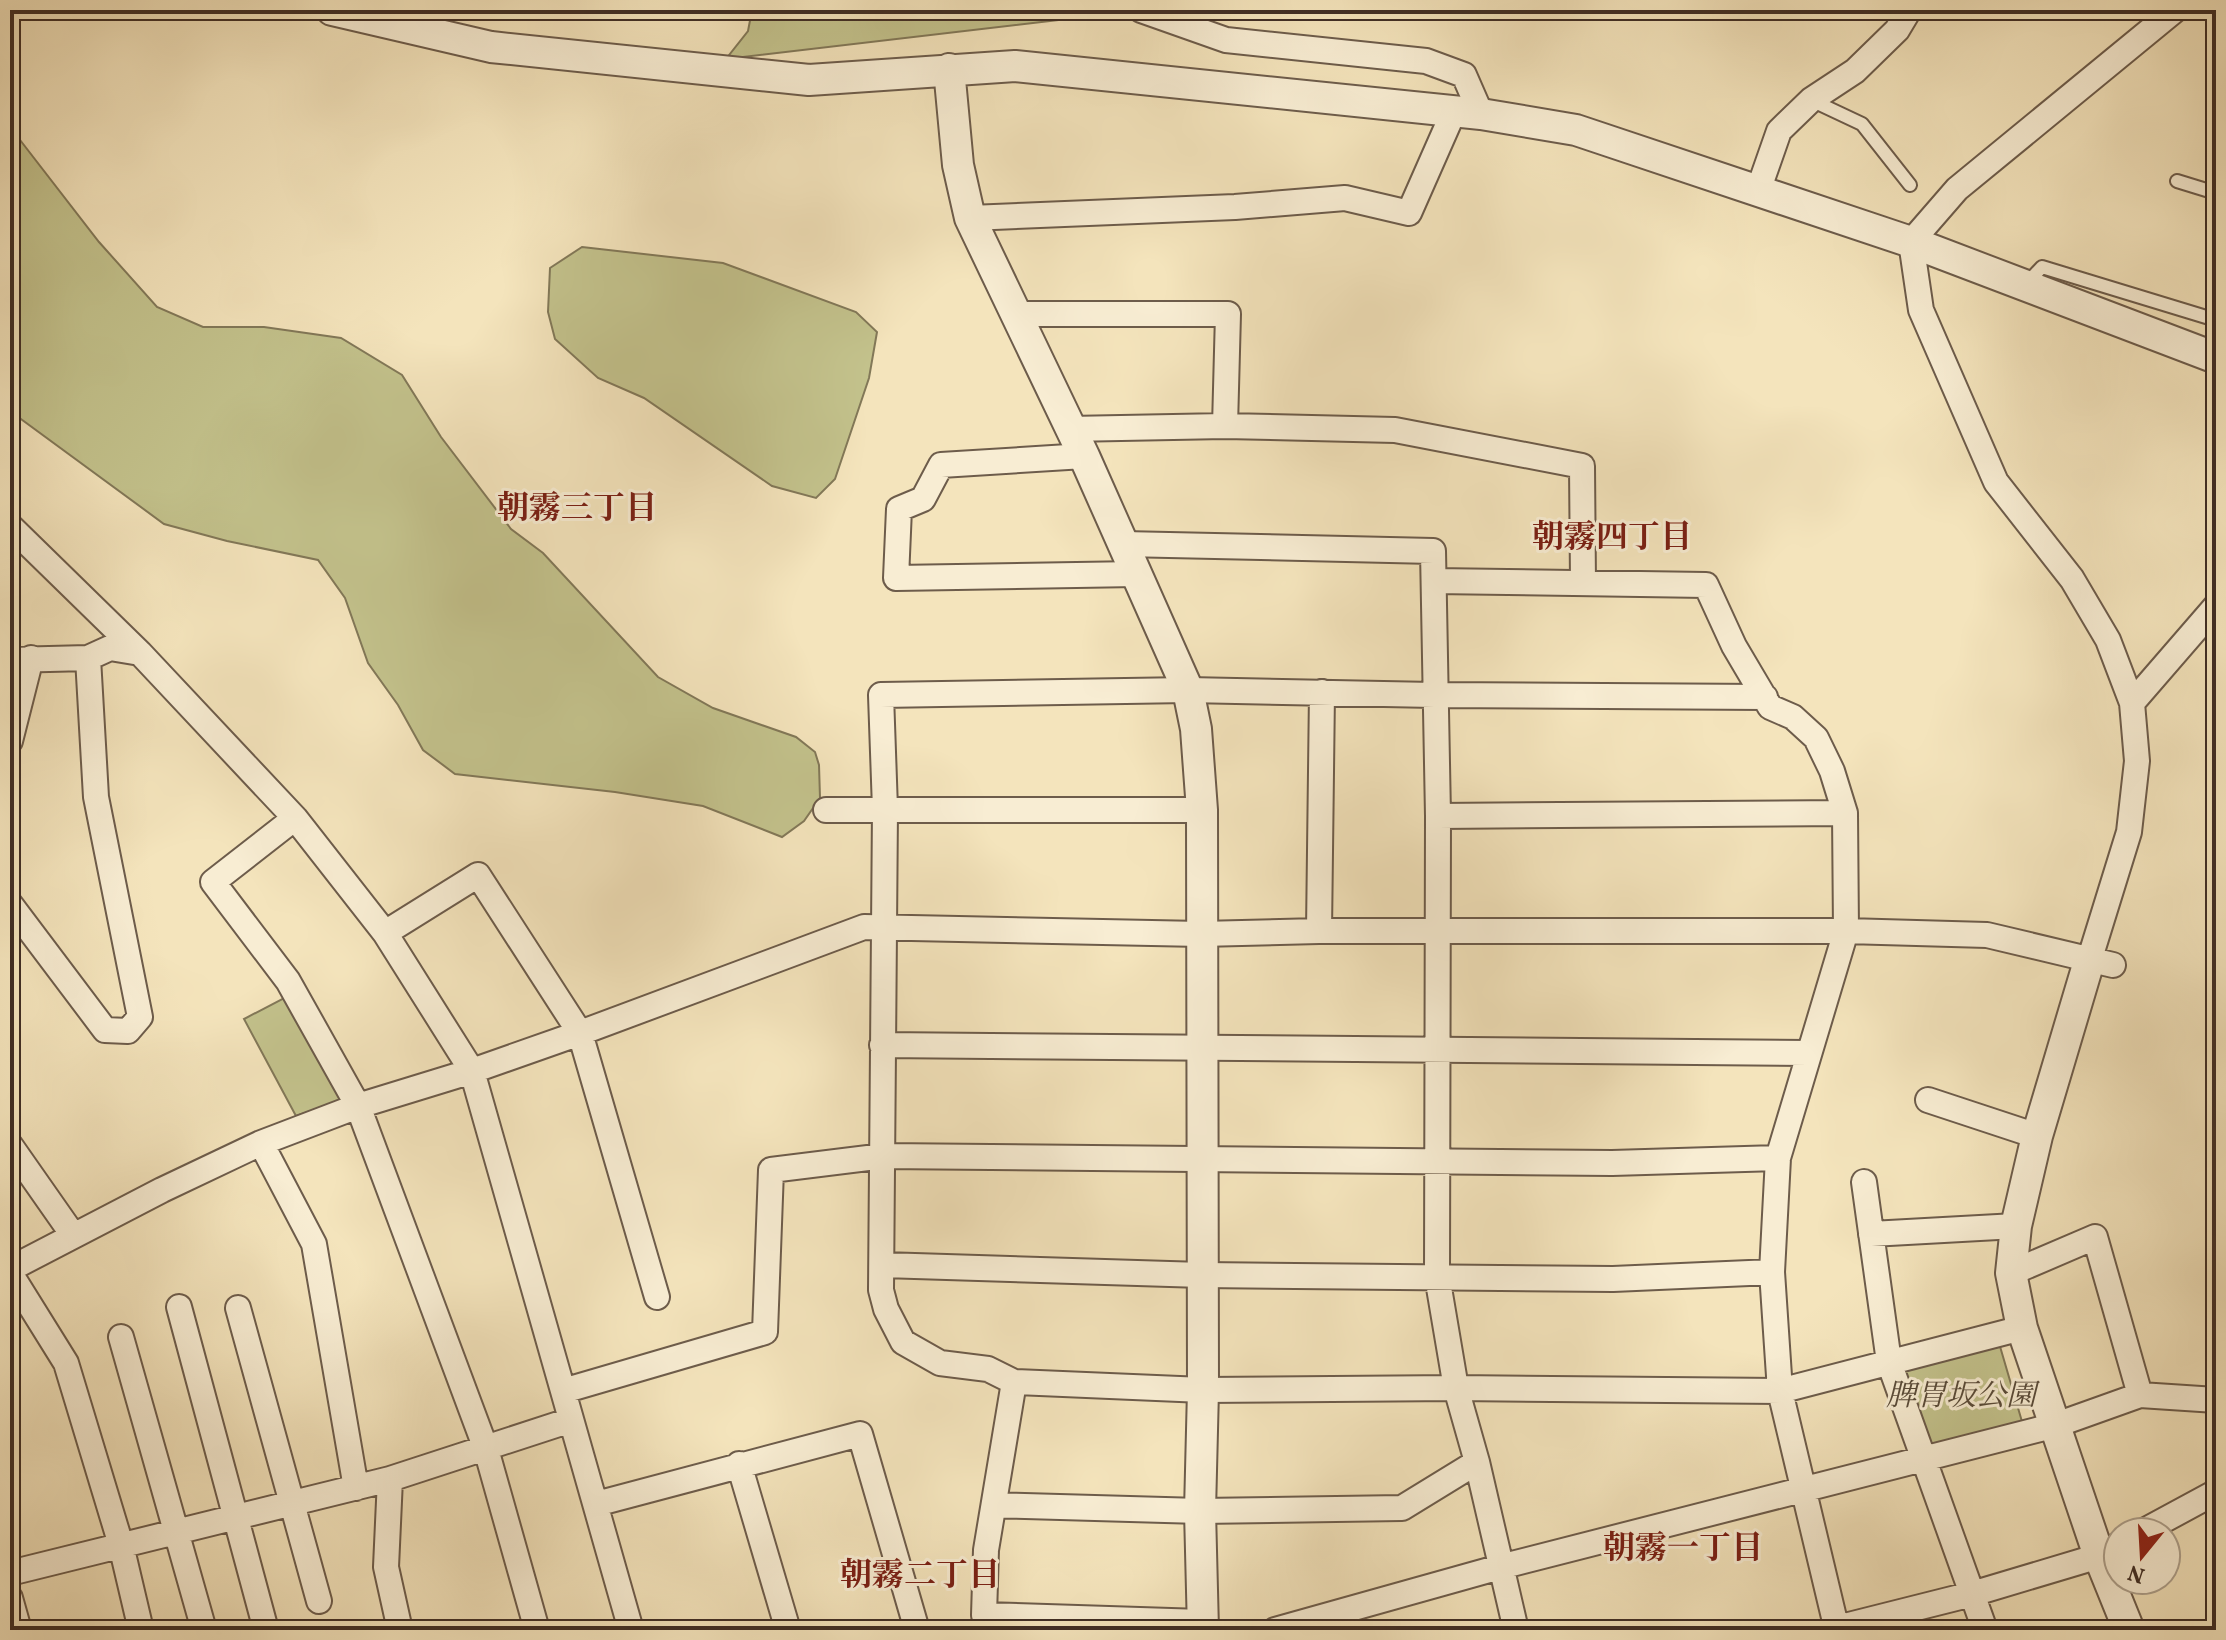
<svg xmlns="http://www.w3.org/2000/svg" width="2226" height="1640" viewBox="0 0 2226 1640" font-family="Vollkorn,'Noto Serif JP',serif">
	<style>
		.green { fill: #c3c28c; stroke: #827858; stroke-width: 2 }
		.lines { fill: none; stroke-linecap: round; stroke-linejoin: round }
		.service-casing { stroke: #6d5c4b; stroke-width: 16 }
		.minor-casing { stroke: #6d5c4b; stroke-width: 28 }
		.tertiary-casing { stroke: #6d5c4b; stroke-width: 34 }
		.service { stroke: #f8edd3; stroke-width: 12 }
		.minor { stroke: #f8edd3; stroke-width: 24 }
		.tertiary { stroke: #f8edd3; stroke-width: 30 }
		.labels { text-anchor: middle; dominant-baseline: central; stroke-width: 6; stroke-linejoin: round; paint-order: stroke }
		.park-label { font-size: 30px; font-style: italic; fill: #5a4c3a; stroke: #f8edd3 }
		.neighbourhood-label { font-size: 32px; font-weight: bold; fill: #7a1f14; stroke: #f8edd3 }
	</style>
	<rect width="100%" height="100%" fill="#f4e4bc"/>
	<filter id="stains"><feTurbulence type="fractalNoise" baseFrequency=".0025" numOctaves="4"/><feColorMatrix values="0 0 0 0 .2 0 0 0 0 .09 0 0 0 0 .02 0 0 0 .5 -.17"/></filter>
	<radialGradient id="worn" r=".72"><stop offset=".6" stop-color="#630" stop-opacity="0"/><stop offset="1" stop-color="#630" stop-opacity=".3"/></radialGradient>
	<path class="green" d="M752 10H1144L726 59 748 31Z
		M10 127 99 242 157 307 203 327H264L341 338 402 375 441 437 511 529 543 553 658 677 713 708 796 737 815 752 819 765 820 798 804 821 782 837 703 806 615 792 455 774 423 750 398 705 368 663 345 598 318 560 227 541 164 524 10 411Z
		M582 247 723 263 856 312 877 332 869 378 835 479 816 498 772 486 644 398 598 378 555 339 548 312 550 268Z
		M288 996 343 1100 296 1116 244 1019Z
		M1999 1343 2023 1425 1926 1451 1899 1368Z"/>
	<g class="lines">
		<defs>
			<path id="service" d="M1811 100 1862 124 1910 185
				M2177 181 2216 193
				M2027 283 2042 267 2216 320"/>
			<path id="minor" d="M1141 10 1226 40 1426 61 1464 75 1481 114
				M1758 191 1779 131 1811 100 1855 71 1897 30 1909 10
				M970 218 1235 207 1345 198 1409 213 1454 111
				M1017 314H1228L1225 426
				M1069 429 1225 426 1395 430 1582 466 1583 582
				M1084 456 941 465 923 499 899 509 896 578 1137 574
				M10 526 140 653
				M1123 544 1433 551 1438 816 1437 1276 1456 1388 1477 1462 1516 1630
				M1434 581 1706 585 1734 646 1770 707 1793 717 1816 738 1832 771 1845 813 1846 931 1778 1158 1772 1272 1780 1391 1837 1630
				M10 660 88 658 110 648 140 653 295 818 385 933 472 1071 631 1630
				M1765 697 1434 695 1188 690 881 695 885 809 881 1290 886 1309 903 1342 940 1363 988 1369 1014 1382 1203 1390 1456 1388 1780 1391 2022 1328
				M2132 703 2216 606
				M10 741 31 658
				M826 810H1202
				M1438 816 1845 813
				M295 818 213 882 288 981 358 1106 486 1449 537 1630
				M10 904 105 1030 128 1031 140 1017 96 797 88 658
				M1319 931 1322 692
				M385 933 478 875 580 1033 657 1297
				M2090 958 2129 832 2137 761 2132 703 2108 640 2072 579 1996 482 1921 310 1911 242 1957 189 2175 10
				M882 1045 1808 1053
				M1928 1100 2037 1136
				M261 1143 314 1244 356 1488
				M10 1145 73 1235
				M1864 1182 1889 1362 1985 1630
				M1871 1234 2016 1226
				M883 1265 1202 1275 1613 1279 1772 1272
				M10 1269 162 1190 261 1143 358 1106 472 1071 580 1033 864 927 1201 934 1319 931H1846L1987 935 2113 965
				M10 1273 66 1363 121 1545 141 1630
				M2011 1273 2095 1237 2140 1395 2216 1400
				M179 1307 266 1630
				M238 1308 319 1601
				M121 1337 204 1630
				M563 1391 765 1332 771 1170 884 1156 1612 1163 1778 1158
				M739 1464 788 1630
				M390 1479 386 1567 400 1630
				M596 1504 860 1434 917 1630
				M994 1505 1200 1511 1402 1508 1477 1462
				M2142 1532 2216 1492
				M10 1573 390 1479 571 1420
				M10 1598 19 1630
				M984 1615 1202 1622
				M989 1630 984 1615 986 1550 1014 1382
				M1275 1630 1500 1567 2056 1425 2140 1395
				M1829 1630 1972 1594 2099 1556 2118 1545"/>
			<path id="tertiary" d="M332 10 491 47 809 80 1015 66 1481 114 1576 130 1911 242 2216 358
				M949 69 958 165 970 218 1084 456 1188 690 1196 729 1202 810 1203 1390 1200 1511 1203 1630
				M2090 958 2037 1136 2016 1226 2011 1273 2022 1328 2099 1556 2129 1630"/>
		</defs>
		<use href="#service" class="service-casing"/>
		<use href="#minor" class="minor-casing"/>
		<use href="#tertiary" class="tertiary-casing"/>
		<use href="#service" class="service"/>
		<use href="#minor" class="minor"/>
		<use href="#tertiary" class="tertiary"/>
	</g>
	<g class="labels">
		<g class="park-label">
			<text x="1961" y="1397">脾胃坂公園</text>
		</g>
		<g class="neighbourhood-label">
			<text x="577" y="510">朝霧三丁目</text>
			<text x="1612" y="539">朝霧四丁目</text>
			<text x="1683" y="1550">朝霧一丁目</text>
			<text x="920" y="1577">朝霧二丁目</text>
		</g>
	</g>
	<rect width="2226" height="1640" fill="none" stroke="#f4e4bc" stroke-width="40"/>
	<rect x="12" y="12" width="2202" height="1616" fill="none" stroke="#402e25" stroke-width="4"/>
	<rect x="20" y="20" width="2186" height="1600" fill="none" stroke="#402e25" stroke-width="2"/>
	<g transform="translate(2142 1556) rotate(198)"><circle r="38" fill="#f8edd3" stroke="#aea18d" stroke-width="2"/>
	<path d="M0-6L14 30L0 20L-14 30Z" fill="#8f2418"/>
	<text y="-12" font-size="22" font-weight="bold" text-anchor="middle" fill="#402e25">N</text>
	</g>
	<rect width="100%" height="100%" filter="url(#stains)"/>
	<rect width="100%" height="100%" fill="url(#worn)"/>
</svg>
